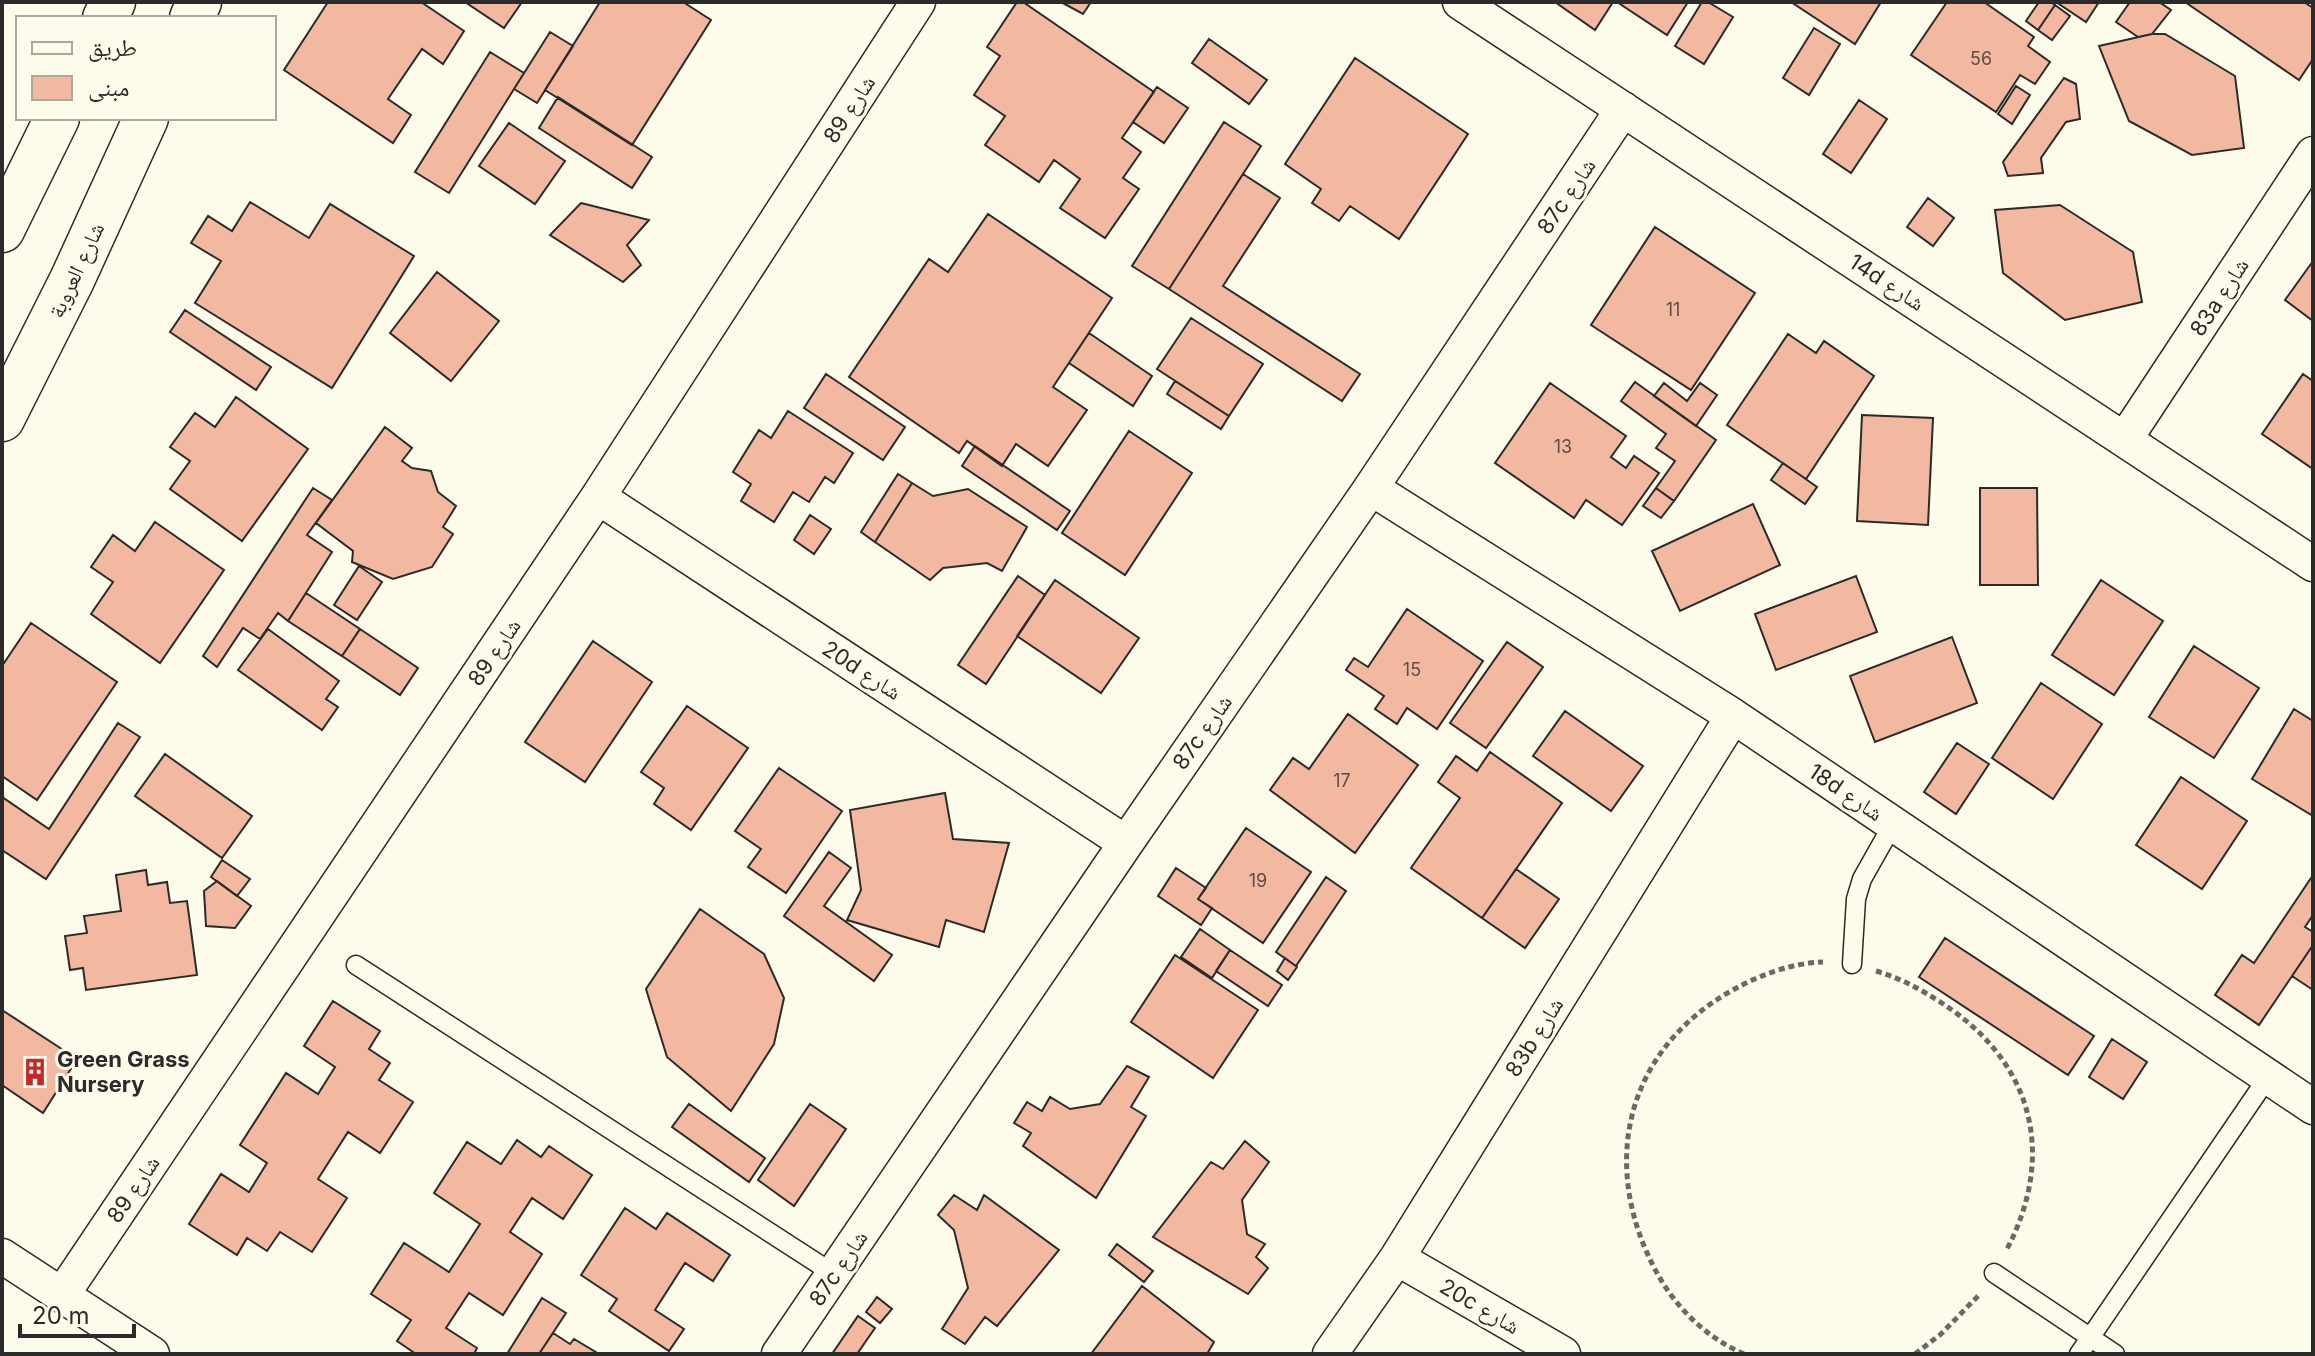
<svg xmlns="http://www.w3.org/2000/svg" width="2315" height="1356" viewBox="0 0 2315 1356" font-family="Inter,'Noto Naskh Arabic',sans-serif">
	<style>
		.building { fill: #f2b8a0; stroke: #2b2b2b; stroke-width: 2 }
		.lines { fill: none; stroke-linecap: round; stroke-linejoin: round }
		.lane-casing { stroke: #2b2b2b; stroke-width: 21 }
		.street-casing { stroke: #2b2b2b; stroke-width: 37 }
		.secondary-casing { stroke: #2b2b2b; stroke-width: 47 }
		.path { stroke: #6a6964; stroke-width: 5; stroke-dasharray: 6 4; stroke-linecap: butt }
		.lane { stroke: #fdfbea; stroke-width: 18 }
		.street { stroke: #fdfbea; stroke-width: 34 }
		.secondary { stroke: #fdfbea; stroke-width: 44 }
		.labels { text-anchor: middle; dominant-baseline: central; stroke-width: 6; stroke-linejoin: round; paint-order: stroke }
		.number-label { font-size: 18px; fill: #5d4e48 }
		.street-label { font-size: 22px; fill: #2b2b2b; stroke: #fdfbea }
		.poi-label { font-size: 22px; font-weight: bold; fill: #2b2b2b; stroke: #fdfbea; text-anchor: start }
	</style>
	<rect width="100%" height="100%" fill="#fdfbea"/>
	<path class="building" d="M328 2H421L464 31 443 64 422 49 388 99 411 115 393 143 284 70Z
		M465 2H522L504 28Z
		M600 2H683L711 20 632 145 545 90Z
		M1017 2H1023L1154 92 1122 138 1141 152 1123 178 1139 189 1105 238 1060 208 1080 179 1054 160 1039 182 985 145 1005 116 974 95 1000 56 987 47Z
		M1061 2H1091L1083 14Z
		M1555 2H1613L1595 30Z
		M1617 2H1688L1667 35Z
		M1702 2H1708L1733 17 1704 64 1675 46Z
		M1791 2H1881L1855 44Z
		M1947 2H1984L2034 37 2028 46 2050 62 2035 84 2020 75 1996 112 1911 55Z
		M2039 2H2051L2055 5 2038 30 2026 21Z
		M2056 2H2099L2086 22Z
		M2130 2H2159L2171 10 2152 34 2138 37 2116 22Z
		M2185 2H2304L2313 8V59L2299 80Z
		M2055 5 2070 16 2052 40 2038 30Z
		M1814 28 1840 44 1809 95 1783 78Z
		M550 32 573 46 537 103 514 89Z
		M2152 34H2165L2235 76 2244 148 2192 155 2129 121 2099 46Z
		M1209 39 1267 80 1249 104 1192 63Z
		M490 52 524 73 449 193 415 172Z
		M1355 58 1468 134 1399 239 1350 206 1339 221 1312 203 1321 189 1285 164Z
		M2064 78 2076 84 2080 119 2066 122 2041 158 2043 173 2008 176 2003 162Z
		M2016 86 2030 95 2012 124 1998 114Z
		M1157 87 1188 108 1164 143 1133 122Z
		M558 97 652 157 632 188 539 128Z
		M1859 100 1887 119 1851 173 1823 154Z
		M1224 122 1261 146 1169 289 1132 266Z
		M509 123 565 161 535 204 479 166Z
		M1243 174 1280 198 1223 286 1360 374 1342 401 1169 289Z
		M1928 198 1954 218 1933 246 1907 227Z
		M250 202 309 238 330 204 414 256 332 388 195 303 221 261 191 243 208 216 232 231Z
		M581 203 649 220 627 245 641 265 623 282 550 235Z
		M2060 205 2133 252 2142 302 2065 320 2003 273 1995 210Z
		M988 214 1112 298 1053 387 1087 410 1048 466 1016 444 1002 466 967 441 959 453 849 377 929 259 948 272Z
		M1655 227 1755 293 1691 390 1591 325Z
		M2313 261V321L2285 300Z
		M437 272 499 321 451 381 390 333Z
		M185 310 271 367 256 390 170 332Z
		M1191 318 1263 364 1229 416 1157 369Z
		M1089 333 1152 376 1133 406 1069 363Z
		M1788 334 1816 353 1824 341 1874 376 1806 479 1727 425Z
		M826 374 905 427 883 460 804 408Z
		M2303 374 2313 381V469L2262 434Z
		M1175 381 1229 416 1221 429 1167 394Z
		M1635 382 1716 440 1674 501 1656 488 1675 461 1656 448 1666 434 1621 401Z
		M1550 383 1626 436 1611 457 1626 468 1634 456 1659 473 1622 525 1586 500 1574 518 1495 463Z
		M1664 383 1687 401 1700 383 1717 395 1696 426 1654 396Z
		M236 397 308 449 242 541 170 489 190 461 170 447 195 413 215 427Z
		M788 411 853 453 834 483 825 477 809 502 793 492 774 522 741 501 751 484 733 472 759 430 771 438Z
		M1862 415 1933 418 1928 525 1857 521Z
		M385 427 412 448 402 461 412 468 431 471 438 492 456 506 443 527 453 534 432 567 393 579 352 562 353 551 316 523Z
		M1129 431 1192 473 1125 575 1062 533Z
		M975 446 1070 511 1057 530 962 466Z
		M1783 463 1817 487 1805 504 1771 480Z
		M898 474 912 483 875 542 861 532Z
		M912 483 933 496 968 489 1027 527 1002 571 987 563 943 568 930 580 875 542Z
		M313 488 332 500 307 535 332 552 288 621 278 613 260 639 243 628 217 667 203 656Z
		M1656 488 1674 501 1661 518 1643 506Z
		M1980 488H2037L2038 585H1980Z
		M1753 504 1780 565 1680 611 1652 551Z
		M810 515 831 529 814 554 794 540Z
		M155 522 224 570 160 663 91 614 113 582 91 567 113 535 135 551Z
		M359 566 382 582 357 620 334 605Z
		M1018 576 1045 595 986 684 958 665Z
		M1856 576 1877 632 1776 670 1755 614Z
		M1055 580 1139 638 1101 693 1017 636Z
		M2101 580 2163 621 2114 695 2052 655Z
		M306 593 360 629 342 656 288 621Z
		M1407 609 1483 661 1437 729 1407 708 1397 724 1375 709 1384 696 1346 670 1354 658 1368 667Z
		M31 623 117 682 37 800 2 776V666Z
		M268 629 339 681 326 699 338 707 322 730 238 670Z
		M360 629 418 668 400 695 342 656Z
		M1952 637 1977 703 1875 742 1850 676Z
		M593 641 652 682 585 782 525 742Z
		M1507 642 1543 667 1486 748 1450 723Z
		M2194 646 2259 688 2214 758 2149 717Z
		M2041 683 2102 724 2053 799 1992 758Z
		M687 706 748 748 691 830 654 804 664 788 641 772Z
		M2294 709 2313 721V816L2252 779Z
		M1565 711 1643 766 1611 811 1533 756Z
		M1348 714 1418 765 1355 853 1270 790 1293 758 1309 769Z
		M118 723 140 737 46 879 2 850V797L49 829Z
		M1957 743 1989 764 1956 814 1924 792Z
		M1490 752 1562 803 1482 918 1411 868 1460 798 1438 782 1456 756 1477 771Z
		M165 754 252 816 222 858 135 796Z
		M779 768 842 811 786 893 748 867 761 849 735 831Z
		M2181 777 2247 821 2202 889 2136 845Z
		M945 793 953 839 1009 843 984 932 946 920 939 947 847 920 861 890 850 810Z
		M1246 828 1311 872 1263 943 1198 899Z
		M829 852 851 868 824 906 892 955 874 981 784 916Z
		M222 860 250 879 237 896 211 877Z
		M1176 868 1206 888 1198 899 1212 908 1201 925 1158 896Z
		M1516 869 1559 899 1525 948 1482 918Z
		M146 870 148 885 167 882 170 903 187 901 197 975 86 990 83 968 70 970 65 936 87 933 84 916 121 911 116 875Z
		M2313 875V915L2305 927 2313 932V945L2259 1025 2215 995 2242 955 2254 963Z
		M1326 877 1346 891 1296 966 1276 952Z
		M217 881 251 906 235 928 206 926 204 891Z
		M700 909 764 954 784 998 774 1044 731 1111 667 1057 646 989Z
		M1200 929 1230 950 1212 978 1181 957Z
		M1945 938 2094 1036 2068 1075 1919 977Z
		M2313 945V990L2292 976Z
		M1230 950 1282 985 1268 1006 1216 971Z
		M1175 955 1258 1010 1213 1078 1131 1022Z
		M1285 958 1297 967 1288 980 1277 971Z
		M333 1001 380 1031 369 1049 390 1063 379 1080 413 1102 380 1153 348 1132 318 1179 347 1198 312 1252 280 1232 267 1251 247 1238 237 1255 189 1224 221 1174 249 1192 267 1163 240 1145 286 1073 318 1094 335 1067 304 1046Z
		M2 1010 77 1059 43 1113 2 1085Z
		M2112 1039 2147 1062 2123 1099 2089 1077Z
		M1127 1066 1149 1077 1131 1107 1146 1116 1096 1198 1023 1146 1031 1133 1014 1123 1027 1102 1042 1111 1050 1097 1070 1109 1100 1104Z
		M689 1104 765 1158 749 1182 672 1127Z
		M810 1104 846 1129 794 1206 758 1180Z
		M517 1140 541 1157 549 1146 592 1175 563 1219 532 1198 510 1232 542 1254 503 1315 469 1293 446 1328 477 1348 474 1354H416L397 1341 411 1320 371 1294 404 1243 449 1272 480 1224 434 1193 467 1142 501 1164Z
		M1245 1141 1269 1162 1242 1200 1247 1234 1265 1244 1256 1257 1268 1268 1248 1294 1153 1237 1211 1162 1223 1169Z
		M954 1195 977 1210 984 1195 1059 1250 997 1326 985 1317 965 1344 942 1329 968 1288 954 1230 938 1215Z
		M625 1208 656 1229 667 1213 730 1255 713 1281 685 1263 655 1310 684 1329 669 1351 609 1311 617 1299 581 1275Z
		M1117 1244 1153 1271 1144 1282 1109 1255Z
		M1142 1286 1214 1342 1207 1354H1091Z
		M877 1297 892 1309 880 1323 866 1312Z
		M542 1298 566 1313 539 1354H507Z
		M858 1316 875 1328 857 1354H832Z
		M553 1333 570 1344 574 1339 599 1354H539Z"/>
	<g class="lines">
		<defs>
			<path id="lane" d="M1852 964 1856 899 1862 879 1893 824
				M356 965 834 1274
				M1994 1273 2115 1354
				M2079 1354 2268 1077"/>
			<path id="street" d="M1460 2 2313 564
				M2125 439 2313 154
				M1371 488 1733 716 2313 1107
				M598 497 1126 843
				M2 1256 152 1354
				M1397 1258 1563 1354
				M62 1295 598 497 918 2
				M779 1354 1126 843 1371 488 1623 109
				M1330 1354 1397 1258 1733 716"/>
			<path id="secondary" d="M105 18 113 2
				M192 18 199 2
				M2 230 57 118
				M2 419 72 280 146 118"/>
		</defs>
		<use href="#lane" class="lane-casing"/>
		<use href="#street" class="street-casing"/>
		<use href="#secondary" class="secondary-casing"/>
		<path class="path" d="M1876 971C1904 979 1929 994 1952 1010 2036 1070 2054 1159 2007 1249
			M1744 1354C1707 1338 1676 1308 1657 1273 1599 1167 1624 1052 1731 991 1759 975 1792 963 1823 962
			M1915 1354 1941 1334 1979 1295"/>
		<use href="#lane" class="lane"/>
		<use href="#street" class="street"/>
		<use href="#secondary" class="secondary"/>
	</g>
	<defs>
		<symbol id="building-bare" viewBox="-9 -9 18 18"><path d="M-4-6H4V6H1V3H-1V6H-4ZM-2.5-4.3h1.7v1.8h-1.7ZM.8-4.3h1.7v1.8H.8ZM-2.5-1h1.7V.8h-1.7ZM.8-1h1.7V.8H.8Z" fill="#c62828" stroke="#fdfbea" stroke-width="2.5" paint-order="stroke"/></symbol>
	</defs>
	<g fill-rule="evenodd">
		<use href="#building-bare" x="15" y="1052" width="40" height="40"/>
	</g>
	<g class="labels">
		<g class="number-label">
			<text x="1981" y="58">56</text>
			<text x="1673" y="309">11</text>
			<text x="1563" y="446">13</text>
			<text x="1412" y="669">15</text>
			<text x="1342" y="780">17</text>
			<text x="1258" y="880">19</text>
		</g>
		<g class="street-label">
			<text transform="translate(849 109) rotate(-57)">شارع 89</text>
			<text transform="translate(1566 196) rotate(-56)">87c شارع</text>
			<text transform="translate(76 270) rotate(-65)">شارع العروبة</text>
			<text transform="translate(1887 282) rotate(33)">14d شارع</text>
			<text transform="translate(2219 297) rotate(-57)">83a شارع</text>
			<text transform="translate(494 652) rotate(-56)">شارع 89</text>
			<text transform="translate(862 670) rotate(33)">20d شارع</text>
			<text transform="translate(1202 732) rotate(-55)">87c شارع</text>
			<text transform="translate(1846 792) rotate(34)">18d شارع</text>
			<text transform="translate(1534 1037) rotate(-58)">83b شارع</text>
			<text transform="translate(133 1189) rotate(-56)">شارع 89</text>
			<text transform="translate(838 1268) rotate(-56)">87c شارع</text>
			<text transform="translate(1480 1306) rotate(30)">20c شارع</text>
		</g>
		<g class="poi-label">
			<text x="57" y="1059">Green Grass<tspan x="57" dy="25">Nursery</tspan></text>
		</g>
	</g>
	<rect width="2315" height="1356" fill="none" stroke="#2b2b2b" stroke-width="8"/>
	<rect x="16" y="16" width="260" height="104" fill="#fdfbea" stroke="#a9a89e" stroke-width="2"/>
	<rect x="32" y="42" width="40" height="12" fill="#fdfbea" stroke="#a9a89e" stroke-width="2"/>
	<text x="88" y="56" font-size="24" fill="#2b2b2b">طريق</text>
	<rect x="32" y="76" width="40" height="24" fill="#f2b8a0" stroke="#a9a89e" stroke-width="2"/>
	<text x="88" y="96" font-size="24" fill="#2b2b2b">مبنى</text>
	<path d="M20 1324v12h114v-12" fill="none" stroke="#2b2b2b" stroke-width="4"/>
	<text x="32" y="1324" font-size="24" fill="#2b2b2b" stroke="#fdfbea" stroke-width="6" paint-order="stroke">20 m</text>
</svg>
